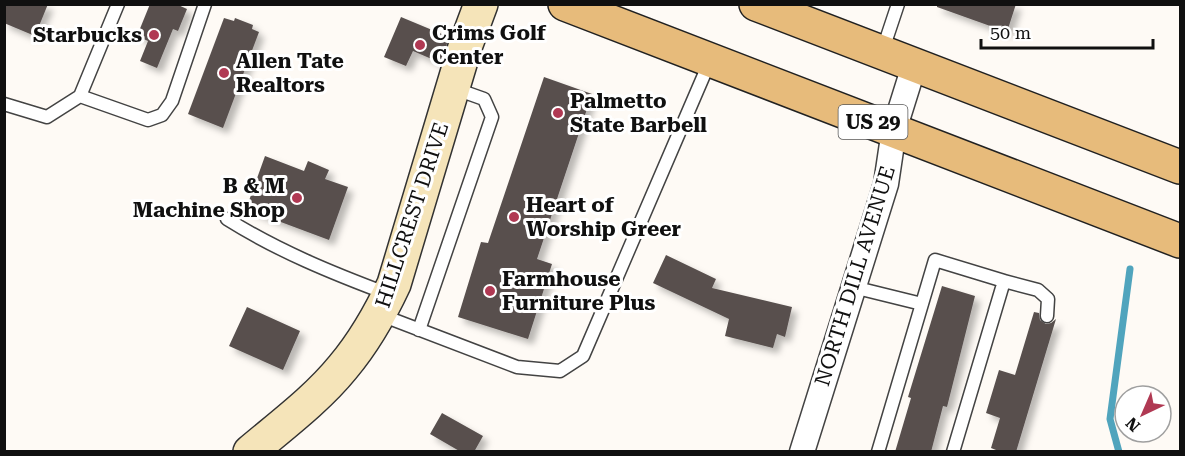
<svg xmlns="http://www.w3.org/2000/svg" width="1185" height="456" viewBox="0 0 1185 456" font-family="'Roboto Serif',serif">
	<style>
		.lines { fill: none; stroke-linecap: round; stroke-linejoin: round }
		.stream { stroke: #50a4bd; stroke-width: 7 }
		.building { fill: #58504e; filter: url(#shadow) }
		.lane-casing { stroke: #434343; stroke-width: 15 }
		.street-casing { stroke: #434343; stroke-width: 27 }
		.secondary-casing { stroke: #323232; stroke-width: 36 }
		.primary-casing { stroke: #212121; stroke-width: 36 }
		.lane { stroke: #fff; stroke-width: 12 }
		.street { stroke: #fff; stroke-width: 24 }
		.secondary { stroke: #f5e4b9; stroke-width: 33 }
		.primary { stroke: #e7bb7b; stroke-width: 33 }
		.poi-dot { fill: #b03953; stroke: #fff; stroke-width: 2 }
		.labels { text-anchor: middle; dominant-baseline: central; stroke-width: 6; stroke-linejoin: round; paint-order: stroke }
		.shield { fill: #fff; stroke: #585858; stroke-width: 1.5 }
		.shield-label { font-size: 20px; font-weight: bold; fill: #101010 }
		.poi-label { font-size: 21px; font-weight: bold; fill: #101010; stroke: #fff; text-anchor: start }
		.street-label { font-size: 21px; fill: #101010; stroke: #fff }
	</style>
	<defs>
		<filter id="shadow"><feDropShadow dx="5.5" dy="5.5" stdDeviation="3" flood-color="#0004"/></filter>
	</defs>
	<rect width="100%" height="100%" fill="#fefaf5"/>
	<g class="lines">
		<path class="stream" d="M1119 452 1110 419 1130 269"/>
	</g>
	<path class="building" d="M4 4H48L35 36 4 23Z
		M150 4H176L187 9 178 31 173 29 157 68 140 61 148 41 137 36Z
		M937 4H1016L1007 32 937 7Z
		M401 17 449 37 441 63 413 51 406 66 384 57Z
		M224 18 234 21 235 18 253 25 252 29 259 32 223 128 188 114Z
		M544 77 592 94 537 259 552 264 528 339 458 317 481 242 488 243Z
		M265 156 304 171 308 161 329 170 325 179 348 187 329 240 246 209Z
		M666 255 716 279 712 288 792 307 785 337 777 334 773 348 725 336 729 319 653 283Z
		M942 286 975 296 947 407 943 406 931 452H895L911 398 908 397Z
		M247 307 300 331 283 370 229 346Z
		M1034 312 1039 313 1040 320 1046 324 1051 323 1056 319 1016 452H1001L991 448 1000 418 986 413 999 370 1015 375Z
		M442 413 483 436 474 452H461L430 434Z"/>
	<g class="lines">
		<defs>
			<path id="lane" d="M882 52 898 4
				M80 96 148 120 162 115 172 101 205 4
				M4 104 47 117 80 96 118 4
				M227 219C278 251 332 273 388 294
				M1004 281 1038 290 1048 299 1047 316
				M853 287 922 304
				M381 315 517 367 560 371 583 356 710 61
				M419 330 492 117 484 99 453 88
				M878 452 935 260 1004 281 953 452"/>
			<path id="street" d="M802 452 886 184 894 130 914 66"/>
			<path id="secondary" d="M250 452C282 425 317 399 343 367 364 342 380 314 394 284L465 47 481 4"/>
			<path id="primary" d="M565 4 1180 241
				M756 4 1180 167"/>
		</defs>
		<use href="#lane" class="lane-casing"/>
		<use href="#street" class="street-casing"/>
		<use href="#secondary" class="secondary-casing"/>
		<use href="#primary" class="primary-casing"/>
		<use href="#lane" class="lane"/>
		<use href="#street" class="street"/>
		<use href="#secondary" class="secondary"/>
		<use href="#primary" class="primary"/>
	</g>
	<g class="poi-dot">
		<circle cx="154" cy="35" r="6"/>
		<circle cx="420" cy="45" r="6"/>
		<circle cx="224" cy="73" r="6"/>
		<circle cx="558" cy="113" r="6"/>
		<circle cx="297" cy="198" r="6"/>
		<circle cx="514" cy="217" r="6"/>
		<circle cx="490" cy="291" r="6"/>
	</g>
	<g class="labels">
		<rect class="shield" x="838.5" y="105" width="69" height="34" rx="4.5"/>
		<g class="shield-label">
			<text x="873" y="122">US 29</text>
		</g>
		<g class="poi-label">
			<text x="432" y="33">Crims Golf<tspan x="432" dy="24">Center</tspan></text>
			<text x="142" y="35" text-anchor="end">Starbucks</text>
			<text x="236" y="61">Allen Tate<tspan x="236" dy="24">Realtors</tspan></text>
			<text x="570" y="101">Palmetto<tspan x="570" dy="24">State Barbell</tspan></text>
			<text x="285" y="186" text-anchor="end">B &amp; M<tspan x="285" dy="24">Machine Shop</tspan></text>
			<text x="526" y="205">Heart of<tspan x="526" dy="24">Worship Greer</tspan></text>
			<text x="502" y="279">Farmhouse<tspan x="502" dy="24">Furniture Plus</tspan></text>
		</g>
		<g class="street-label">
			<text transform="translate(412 215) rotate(-72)">HILLCREST DRIVE</text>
			<text transform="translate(855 276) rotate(-73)">NORTH DILL AVENUE</text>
		</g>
	</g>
	<rect width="1185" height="456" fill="none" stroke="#101010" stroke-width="12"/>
	<g transform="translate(1143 414) rotate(224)"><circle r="28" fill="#ffffff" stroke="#9f9f9f" stroke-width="1.5"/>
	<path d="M0-4.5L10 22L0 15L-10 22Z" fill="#b03953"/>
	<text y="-9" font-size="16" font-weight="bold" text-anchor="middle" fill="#101010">N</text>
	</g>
	<path d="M981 39v9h172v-9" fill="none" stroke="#101010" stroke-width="3"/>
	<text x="990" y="39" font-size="18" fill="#101010" stroke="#ffffff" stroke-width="4.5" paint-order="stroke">50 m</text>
</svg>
